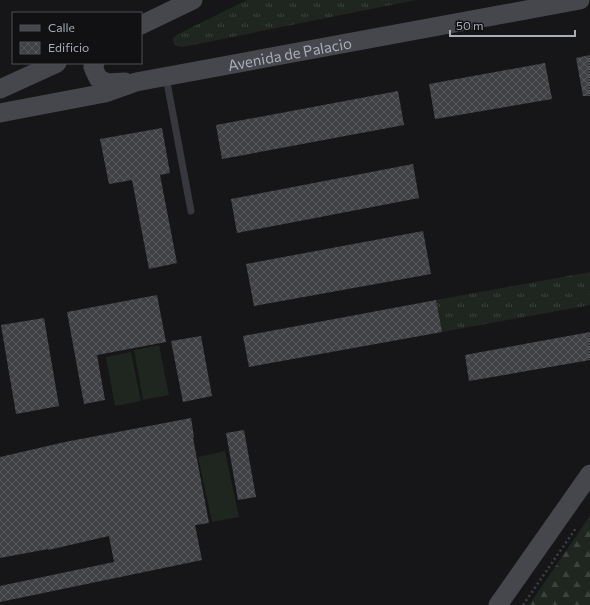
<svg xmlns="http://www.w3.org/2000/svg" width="590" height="605" viewBox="0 0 590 605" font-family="Commissioner,sans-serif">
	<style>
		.grass { fill: url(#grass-tufts) }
		.forest { fill: url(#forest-firs) }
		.garden { fill: #1e261f }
		.building { fill: url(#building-cross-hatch) }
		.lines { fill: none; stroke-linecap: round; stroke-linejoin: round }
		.path { stroke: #3d3f44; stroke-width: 2.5; stroke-dasharray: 2 3; stroke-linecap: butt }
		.lane { stroke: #37383d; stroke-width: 7 }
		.secondary { stroke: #45474d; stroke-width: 19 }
		.labels { text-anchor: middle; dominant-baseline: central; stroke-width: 3; stroke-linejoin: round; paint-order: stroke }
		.street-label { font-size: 15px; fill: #a8adb8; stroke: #111113 }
	</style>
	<defs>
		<pattern id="grass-tufts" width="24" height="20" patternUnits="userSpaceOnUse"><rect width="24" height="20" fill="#1e261f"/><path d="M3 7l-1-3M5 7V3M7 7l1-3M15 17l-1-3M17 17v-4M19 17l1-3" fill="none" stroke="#3c433d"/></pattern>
		<pattern id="forest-firs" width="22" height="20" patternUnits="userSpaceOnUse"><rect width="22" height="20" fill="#1e261f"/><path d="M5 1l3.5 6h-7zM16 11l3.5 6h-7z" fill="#3c433d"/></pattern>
		<pattern id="building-cross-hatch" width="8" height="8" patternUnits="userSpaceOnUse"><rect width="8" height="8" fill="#404145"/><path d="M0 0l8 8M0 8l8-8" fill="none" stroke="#595a5e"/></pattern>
	</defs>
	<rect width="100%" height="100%" fill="#161618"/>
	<path class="grass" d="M247 0H416L182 47 177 46 174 44 173 38 178 34Z
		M590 272V305L442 332 436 300Z"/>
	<path class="forest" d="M590 516V605H529Z"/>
	<path class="garden" d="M159 345 169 395 143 400 134 350Z
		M131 352 141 401 115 406 106 357Z
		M225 451 239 517 212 522 198 457Z"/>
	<path class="building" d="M590 55V96H583L576 58Z
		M545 63 552 99 435 119 429 84Z
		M398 91 404 125 222 159 216 125Z
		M162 128 170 173 160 175 177 263 149 269 132 180 109 184 100 139Z
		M413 164 419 198 237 233 231 199Z
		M423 231 431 274 254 306 246 264Z
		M157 295 166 342 97 355 105 400 84 404 67 312Z
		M436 300 442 332 249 367 243 336Z
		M44 318 59 406 16 414 1 325Z
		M590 332V360L469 381 465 355Z
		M201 336 212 396 183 402 171 341Z
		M191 418 194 437 193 438 209 523 195 525 202 560 0 602V586L114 562 109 536 48 550V549L0 558V457L65 442Z
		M244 430 256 497 238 500 226 433Z"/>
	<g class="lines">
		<path class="path" d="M523 605 576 528"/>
		<path class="lane" d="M166 77 191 211"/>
		<g class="secondary">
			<path d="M141 25 193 0"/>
			<path d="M95 63 93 67 98 78 107 83 125 82"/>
			<path d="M0 89 57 63"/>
			<path id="s1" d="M0 113 105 93 136 82 580 0"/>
			<path d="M498 605 590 474"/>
		</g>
	</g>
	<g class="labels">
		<g class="street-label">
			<text stroke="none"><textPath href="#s1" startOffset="296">Avenida de Palacio</textPath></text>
		</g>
	</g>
	<rect x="12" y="12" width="130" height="52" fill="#111113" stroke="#4d4f55"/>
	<rect x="20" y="25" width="20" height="6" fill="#45474d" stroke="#4d4f55"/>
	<text x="48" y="32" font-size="12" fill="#a8adb8">Calle</text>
	<rect x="20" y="42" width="20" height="12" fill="url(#building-cross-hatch)" stroke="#4d4f55"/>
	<text x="48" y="52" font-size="12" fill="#a8adb8">Edificio</text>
	<path d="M450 30v6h125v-6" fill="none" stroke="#a8adb8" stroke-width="2"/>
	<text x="456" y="30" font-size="12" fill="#a8adb8" stroke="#111113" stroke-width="3" paint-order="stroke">50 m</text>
</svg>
